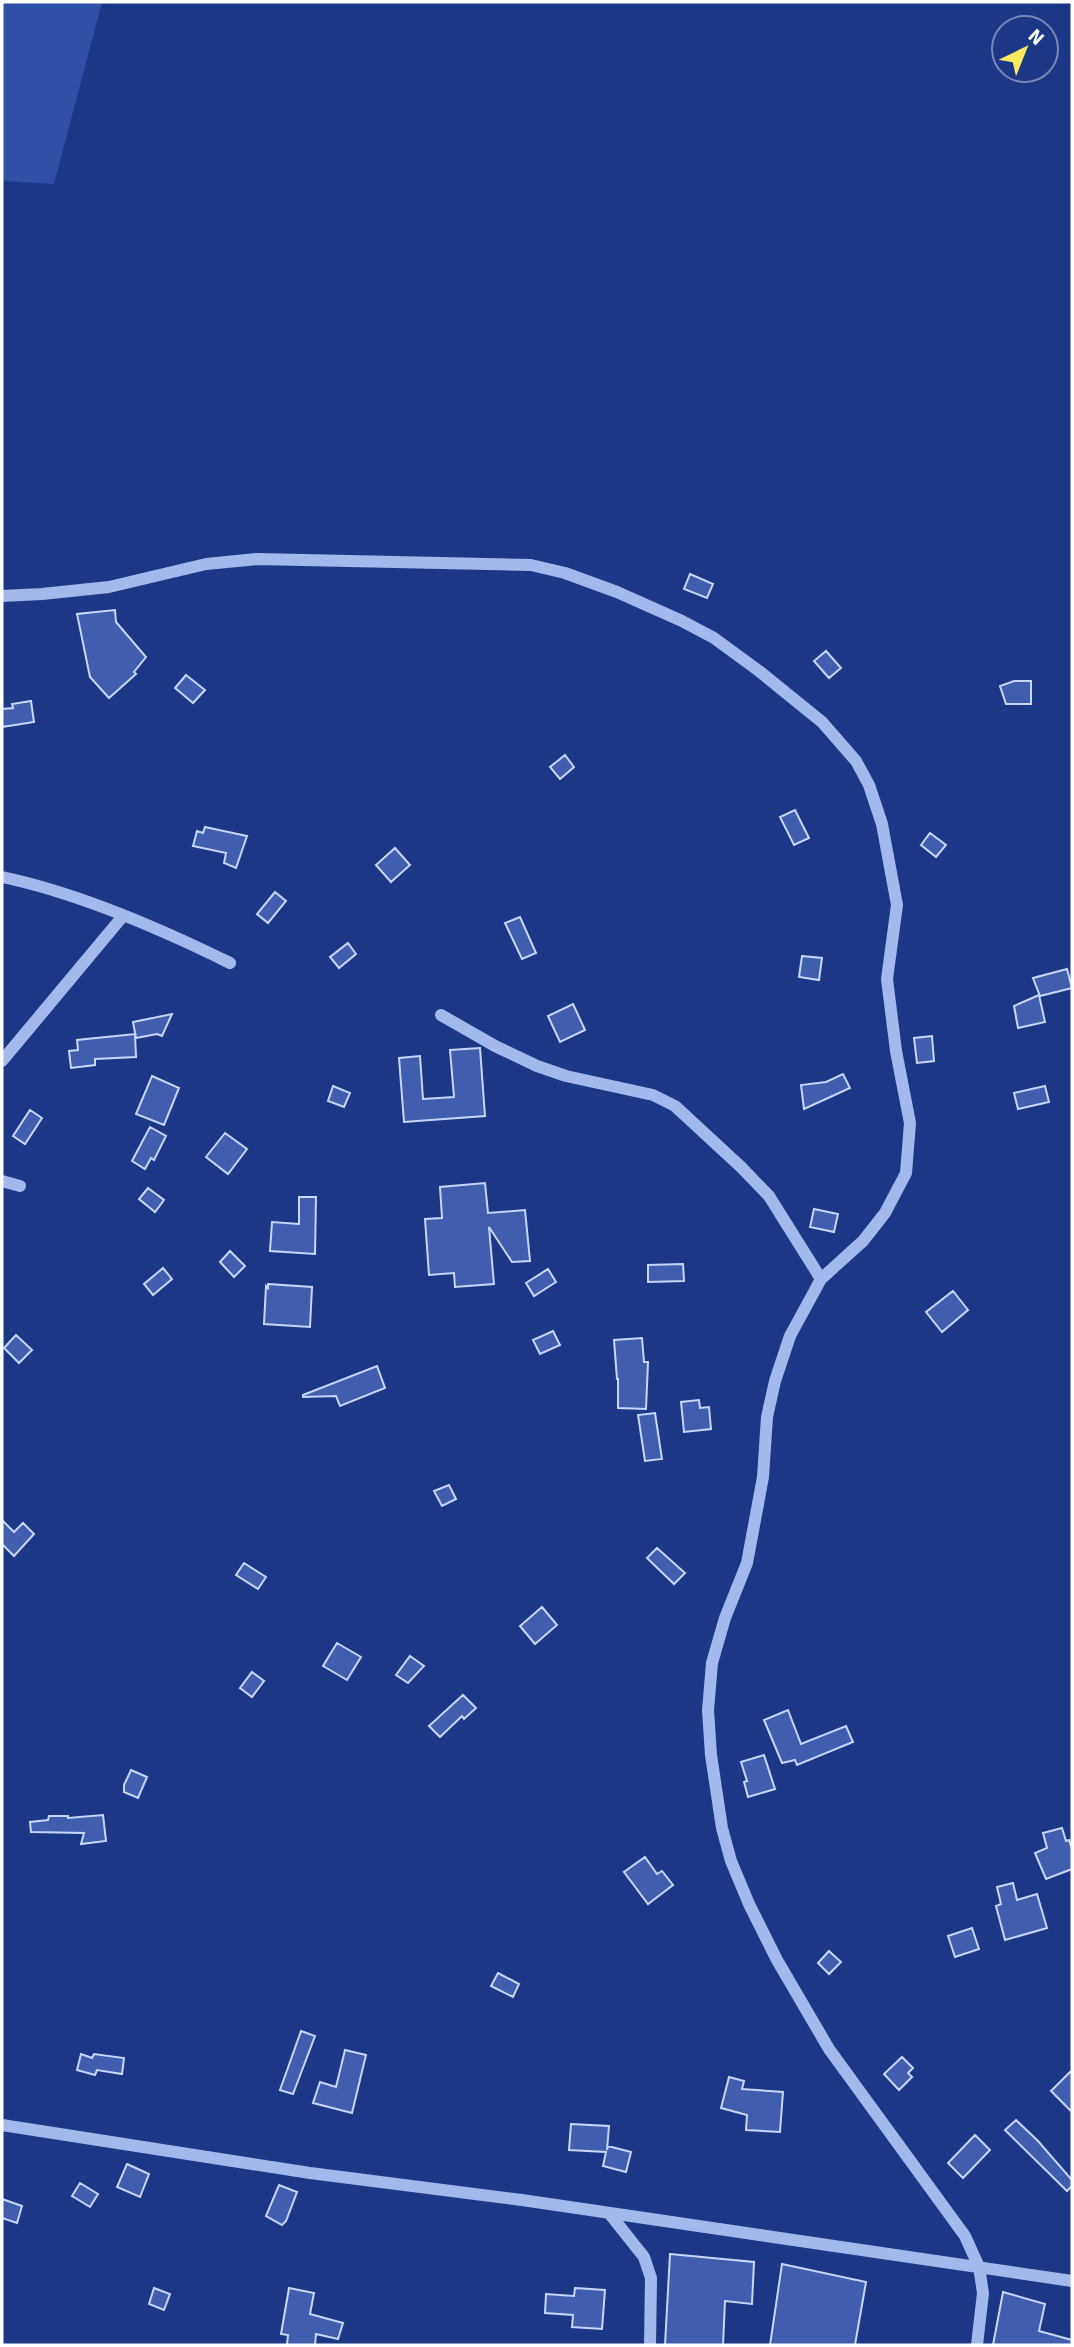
<svg xmlns="http://www.w3.org/2000/svg" width="1074" height="2347" viewBox="0 0 1074 2347" font-family="Signika,sans-serif">
	<style>
		.green { fill: #2e50a5 }
		.building { fill: #3f5fae; stroke: #c8d6f9; stroke-width: 2 }
		.lines { fill: none; stroke-linecap: round; stroke-linejoin: round }
		.minor { stroke: #a3b8ec; stroke-width: 12 }
	</style>
	<rect width="100%" height="100%" fill="#1b3887"/>
	<path class="green" d="M2 2H102L54 184 2 181Z"/>
	<path class="building" d="M690 574 713 584 707 598 684 589Z
		M115 610 116 622 146 657 134 672 136 674 109 698 90 677 77 614Z
		M826 651 841 668 829 678 814 661Z
		M186 675 205 690 193 703 175 688Z
		M1014 681H1031V704H1006L1000 686Z
		M31 701 34 722 2 727V709L13 708 12 704Z
		M565 755 574 767 560 779 550 767Z
		M795 810 809 838 794 845 780 817Z
		M205 827 247 836 236 868 224 863 226 853 193 846 197 831 203 833Z
		M930 833 946 845 936 857 921 845Z
		M395 848 410 865 391 882 376 865Z
		M275 892 286 901 268 923 257 914Z
		M520 917 536 953 522 959 505 923Z
		M348 943 356 954 339 968 330 957Z
		M802 956 822 958 819 980 799 977Z
		M1067 969 1072 988 1040 996 1033 978Z
		M1039 995 1045 1022 1018 1028 1014 1006Z
		M573 1004 585 1030 560 1042 548 1016Z
		M172 1014 162 1036 157 1034 136 1038 133 1022Z
		M135 1034 136 1057 95 1059V1065L71 1068 69 1051 78 1050 77 1040Z
		M932 1036 934 1061 917 1063 914 1038Z
		M480 1048 485 1116 404 1122 399 1058 420 1056 423 1099 454 1097 450 1050Z
		M843 1074 850 1088 804 1109 801 1085 826 1082Z
		M152 1076 179 1088 164 1125 136 1114Z
		M333 1086 350 1093 344 1107 328 1101Z
		M1045 1086 1049 1102 1018 1109 1014 1093Z
		M30 1110 42 1118 25 1144 13 1136Z
		M150 1127 166 1136 154 1160 151 1158 145 1169 132 1161Z
		M225 1133 247 1149 228 1174 206 1157Z
		M485 1183 488 1213 525 1210 530 1261 512 1262 489 1227 494 1284 455 1287 454 1273 429 1275 425 1219 442 1218 440 1187Z
		M148 1188 164 1200 155 1212 139 1199Z
		M299 1197H316L315 1254 270 1251 272 1222 299 1224Z
		M814 1209 838 1214 834 1232 810 1227Z
		M230 1251 245 1266 234 1277 220 1262Z
		M683 1264 684 1281 648 1282V1265Z
		M163 1268 172 1279 153 1295 144 1284Z
		M548 1269 556 1282 534 1296 526 1283Z
		M268 1284 312 1287 310 1327 264 1324 266 1286 268 1288Z
		M953 1291 968 1310 942 1332 926 1312Z
		M553 1331 560 1345 540 1354 533 1340Z
		M16 1335 32 1350 19 1363 4 1348Z
		M642 1338 644 1362H648L646 1409 618 1408V1379H617L614 1340Z
		M377 1366 385 1388 340 1406 336 1396 303 1397V1395Z
		M699 1400 700 1408 709 1407 711 1429 684 1432 681 1402Z
		M655 1413 662 1459 645 1461 638 1415Z
		M449 1485 456 1499 442 1506 434 1491Z
		M2 1520 14 1532 23 1523 34 1534 14 1556 2 1544Z
		M657 1548 685 1573 674 1584 647 1558Z
		M244 1563 266 1577 258 1589 236 1575Z
		M542 1607 557 1625 535 1644 520 1626Z
		M337 1643 361 1657 347 1680 323 1666Z
		M410 1656 424 1666 408 1683 396 1675Z
		M252 1672 264 1681 252 1697 240 1688Z
		M463 1695 476 1708 464 1719 462 1716 440 1737 429 1726Z
		M788 1710 801 1744 846 1726 853 1742 797 1765 795 1760 782 1763 764 1720Z
		M764 1755 775 1789 748 1797 744 1782 747 1781 741 1762Z
		M131 1770 147 1777 138 1798 124 1792V1785Z
		M103 1815 106 1841 81 1844 84 1833 31 1832 30 1822 48 1820 49 1816H68V1818Z
		M1062 1828 1066 1841 1069 1840 1072 1849V1869L1046 1879 1035 1853 1047 1848 1043 1833Z
		M645 1857 657 1874 662 1871 673 1885 648 1904 624 1872Z
		M1013 1883 1017 1900 1037 1894 1047 1928 1005 1940 996 1906 1001 1904 997 1887Z
		M972 1928 979 1949 955 1957 948 1936Z
		M829 1951 841 1962 829 1974 818 1963Z
		M498 1973 519 1984 513 1997 491 1986Z
		M301 2031 315 2036 293 2094 280 2090Z
		M345 2050 366 2055 352 2113 313 2103 320 2082 336 2087Z
		M81 2054 92 2058 94 2054 124 2058 122 2074 97 2070 95 2075 77 2070Z
		M902 2057 913 2068 908 2073 912 2077 899 2090 884 2074Z
		M1072 2070V2112L1051 2091Z
		M729 2077 744 2081 742 2089 783 2092 780 2132 746 2130 747 2115 721 2108Z
		M1016 2120 1038 2141 1072 2180V2186L1067 2191 1005 2130Z
		M571 2124 609 2126 607 2150 608 2146 631 2152 626 2172 603 2166 606 2152 569 2150Z
		M975 2135 990 2150 963 2178 948 2163Z
		M127 2164 149 2174 140 2197 117 2187Z
		M80 2183 98 2194 90 2207 72 2196Z
		M279 2185 297 2192 286 2221 282 2225 266 2216Z
		M2 2199 22 2206 17 2223 2 2218Z
		M670 2254 754 2262 752 2304 725 2301 723 2345H665Z
		M782 2264 866 2282 855 2345H770Z
		M154 2288 170 2294 164 2310 149 2304Z
		M289 2288 314 2293 310 2314 343 2323 338 2339 316 2334 315 2345H287L288 2335 281 2334Z
		M575 2288 605 2290 602 2329 572 2327 573 2315 545 2313 546 2294 574 2296Z
		M1003 2292 1045 2304 1039 2331 1072 2340V2345H993Z"/>
	<g class="lines">
		<path class="minor" d="M2 596 42 594 109 587 206 564 257 559 531 565 565 573 617 592 682 621 714 638 759 671 822 722 856 761 869 785 882 824 897 905 887 979 896 1051 910 1123 906 1173 885 1213 863 1241 821 1279 790 1336 775 1381 767 1417 763 1477 747 1563 725 1618 712 1663 708 1710 711 1755 722 1828 731 1861 749 1904 777 1960 829 2049 965 2236 979 2267 983 2293 977 2345
			M2 877C79 893 159 928 230 963
			M441 1015 495 1046 537 1066 566 1076 653 1095 675 1106 741 1167 769 1196 821 1279
			M2 1061 123 916
			M2 1181 20 1186
			M2 2125 310 2173 522 2200 1072 2281
			M609 2213 644 2257 651 2278 650 2345"/>
	</g>
	<rect width="1074" height="2347" fill="none" stroke="#ffffff" stroke-width="7"/>
	<g transform="translate(1025 49) rotate(43)"><circle r="33" fill="#1b3887" stroke="#7688b7" stroke-width="2"/>
	<path d="M0-5L12 26L0 18L-12 26Z" fill="#fdea60"/>
	<text y="-10" font-size="19" font-weight="bold" text-anchor="middle" fill="#ffffff">N</text>
	</g>
</svg>
